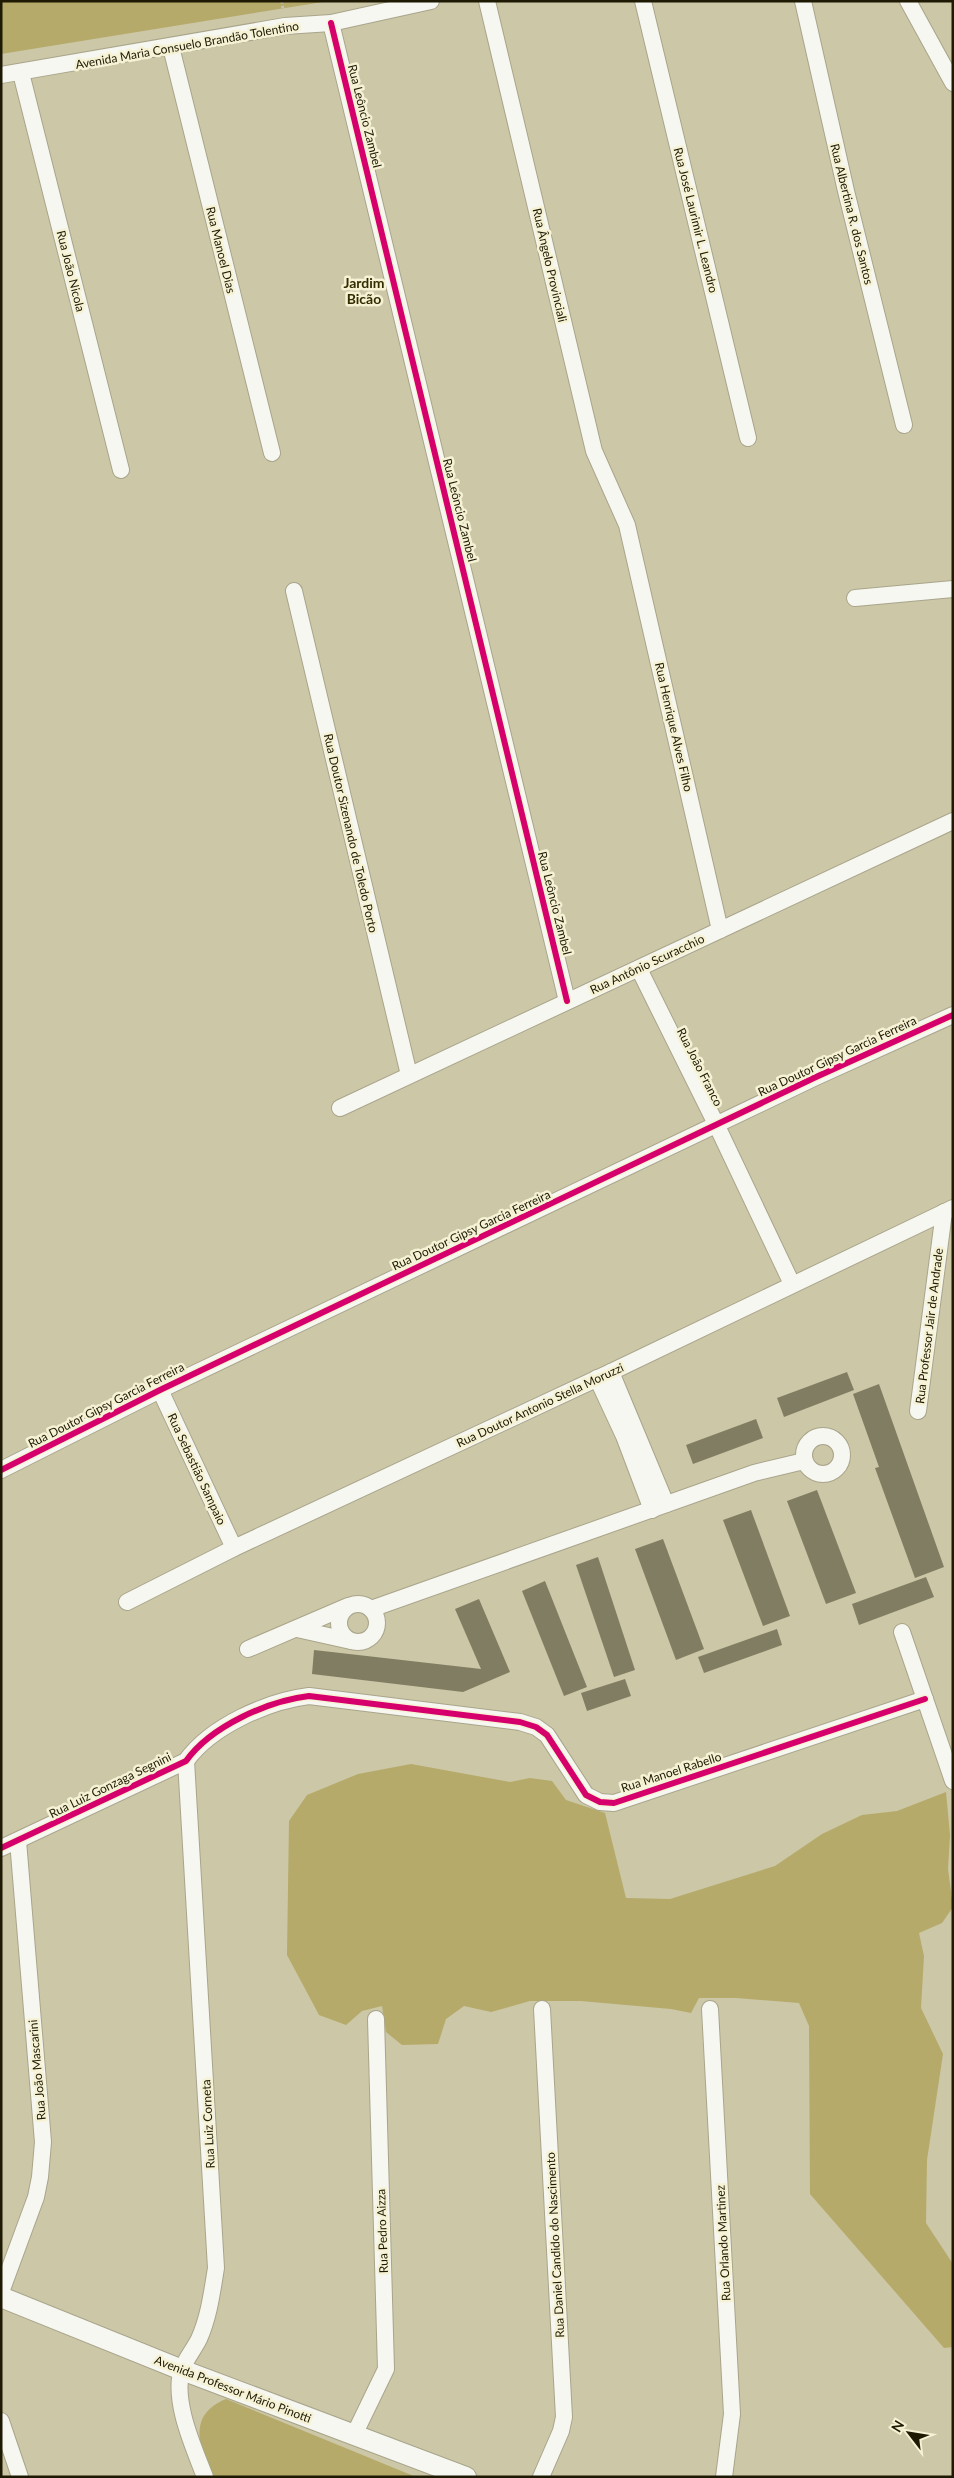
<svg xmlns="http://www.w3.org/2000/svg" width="954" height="2478" font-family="Lato,sans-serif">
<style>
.forest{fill:#b5aa6a}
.building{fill:#817d63}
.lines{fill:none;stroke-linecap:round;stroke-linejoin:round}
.minor-casing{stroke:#a9a58b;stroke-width:18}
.tertiary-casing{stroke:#a9a58b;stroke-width:22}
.path{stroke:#c3c1b8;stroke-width:3;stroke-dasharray:2.5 2.5;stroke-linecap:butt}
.minor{stroke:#f7f7f2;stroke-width:16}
.tertiary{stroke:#f7f7f2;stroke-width:20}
.cycleway-casing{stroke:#f6f2d5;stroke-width:9}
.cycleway{stroke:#d6006c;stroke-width:6}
.labels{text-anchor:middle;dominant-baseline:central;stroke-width:5;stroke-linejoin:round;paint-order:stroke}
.street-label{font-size:12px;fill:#1d1903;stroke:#f6f2d5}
.neighbourhood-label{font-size:14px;font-weight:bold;fill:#332c00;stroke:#f6f2d5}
</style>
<rect width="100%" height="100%" fill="#ccc7a6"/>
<g class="forest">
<path d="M 1,1 L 329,1 L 1,54 Z"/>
<path d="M 411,1764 L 510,1782 L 530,1778 L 552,1781 L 566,1800 L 605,1813 L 626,1898 L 670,1899 L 775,1866 L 822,1834 L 862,1815 L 897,1811 L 946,1792 L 950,1835 L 948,1869 L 953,1907 L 942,1923 L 919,1933 L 924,1956 L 921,2008 L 943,2054 L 927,2160 L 926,2223 L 953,2264 L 953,2347 L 944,2348 L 810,2194 L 809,2026 L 799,2003 L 736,1998 L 699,1998 L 691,2013 L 671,2009 L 581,2001 L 530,2001 L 491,2012 L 464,2006 L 446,2019 L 438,2044 L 402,2045 L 386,2032 L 382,2006 L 362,2011 L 346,2025 L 319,2015 L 287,1955 L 289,1821 L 307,1795 L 358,1774 Z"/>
<path d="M 226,2399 L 416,2477 L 212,2477 C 199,2446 187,2415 226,2399 Z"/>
</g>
<g class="building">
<path d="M 847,1372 L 854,1390 L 784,1417 L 777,1398 Z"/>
<path d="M 879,1384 L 944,1567 L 915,1578 L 875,1468 L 879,1467 L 853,1394 Z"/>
<path d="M 756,1419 L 763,1438 L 693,1464 L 686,1445 Z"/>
<path d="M 817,1490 L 856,1593 L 826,1604 L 787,1501 Z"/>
<path d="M 751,1510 L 790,1616 L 763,1626 L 723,1520 Z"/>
<path d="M 663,1539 L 704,1649 L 676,1660 L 635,1549 Z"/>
<path d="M 598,1557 L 635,1670 L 614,1677 L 576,1565 Z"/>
<path d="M 926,1577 L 934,1597 L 859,1625 L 852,1604 Z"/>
<path d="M 545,1581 L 587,1687 L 564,1696 L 522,1591 Z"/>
<path d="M 479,1599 L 510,1672 L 463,1692 L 312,1674 L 314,1650 L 481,1669 L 455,1609 Z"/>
<path d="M 777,1629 L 782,1645 L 704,1673 L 698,1657 Z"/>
<path d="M 625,1679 L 631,1696 L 587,1711 L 581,1693 Z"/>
</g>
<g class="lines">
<g class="minor-casing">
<g id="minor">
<path d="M 487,1 L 594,451 L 627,525 L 720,930"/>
<path d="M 643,1 L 748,438"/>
<path d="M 803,1 L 846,191 L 904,425"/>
<path d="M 908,1 L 953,83"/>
<path d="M 331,23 L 567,1001"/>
<path d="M 171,47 L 272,453"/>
<path d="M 21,73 L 121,470"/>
<path d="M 1,75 L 285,26 L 331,23 L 431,1"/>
<path d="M 294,591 L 409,1075"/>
<path d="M 855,598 L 953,589"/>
<path d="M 639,969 L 717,1126 L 792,1284"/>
<path d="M 340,1108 L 953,821"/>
<path d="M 611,1372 L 666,1504"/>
<path d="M 597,1378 L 624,1436 L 652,1510"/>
<path d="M 160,1390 L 234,1548"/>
<path d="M 918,1411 L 944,1212"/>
<circle cx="823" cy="1455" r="19"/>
<path d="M 1,1470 L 160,1390 L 816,1077 L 953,1015"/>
<path d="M 127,1602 L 234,1548 L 611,1372 L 953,1208"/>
<circle cx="358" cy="1623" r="19"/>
<path d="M 371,1609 L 754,1473 L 804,1461"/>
<path d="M 297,1629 L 351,1641"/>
<path d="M 902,1632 L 953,1781"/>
<path d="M 248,1649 L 348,1606"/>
<path d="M 186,1761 L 216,2268 C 212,2292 209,2317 199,2339 C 194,2349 186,2359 182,2369 C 172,2401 194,2448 205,2477"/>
<path d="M 1,1848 L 186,1761 C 211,1726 268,1701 309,1696 L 520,1722 L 536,1727 L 547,1735 L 586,1795 L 600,1802 L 614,1803 L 925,1699"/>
<path d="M 710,2009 L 732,2414 L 724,2477"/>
<path d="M 1,2292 L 36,2197 L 40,2177 L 43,2142 L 18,1841"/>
<path d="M 1,2421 L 20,2477"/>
<path d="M 354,2435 L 386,2369 L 376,2019"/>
<path d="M 541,2477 L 561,2431 L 564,2417 L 542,2009"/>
</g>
</g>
<g class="tertiary-casing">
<path id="tertiary" d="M 1,2297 L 182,2370 L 466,2477"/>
</g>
<path class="path" d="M 282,1 L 283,11"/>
<use href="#minor" class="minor"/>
<use href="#tertiary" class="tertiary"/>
<g class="cycleway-casing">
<g id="cycleway">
<path d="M 331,23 L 567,1001"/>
<path d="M 1,1470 L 160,1390 L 816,1077 L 953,1015"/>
<path d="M 1,1848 L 186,1761 C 211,1726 268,1701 309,1696 L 520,1722 L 536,1727 L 547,1735 L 586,1795 L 600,1802 L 614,1803 L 925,1699"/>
</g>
</g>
<use href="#cycleway" class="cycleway"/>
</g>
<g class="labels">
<g class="street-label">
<text transform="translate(187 45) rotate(-10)">Avenida Maria Consuelo Brandão Tolentino</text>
<text transform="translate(365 116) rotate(76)">Rua Leôncio Zambel</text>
<text transform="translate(852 214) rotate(76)">Rua Albertina R. dos Santos</text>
<text transform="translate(696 220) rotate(76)">Rua José Laurimir L. Leandro</text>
<text transform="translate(221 250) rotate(76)">Rua Manoel Dias</text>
<text transform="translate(550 265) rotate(77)">Rua Ângelo Provinciali</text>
<text transform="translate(71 271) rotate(76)">Rua João Nicola</text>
<text transform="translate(460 510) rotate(76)">Rua Leôncio Zambel</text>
<text transform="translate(674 727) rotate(77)">Rua Henrique Alves Filho</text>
<text transform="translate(351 833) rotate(77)">Rua Doutor Sizenando de Toledo Porto</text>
<text transform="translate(555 903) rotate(76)">Rua Leôncio Zambel</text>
<text transform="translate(647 964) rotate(-25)">Rua Antônio Scuracchio</text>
<text transform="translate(837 1056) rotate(-25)">Rua Doutor Gipsy Garcia Ferreira</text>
<text transform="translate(700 1067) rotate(63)">Rua João Franco</text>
<text transform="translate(471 1230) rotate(-25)">Rua Doutor Gipsy Garcia Ferreira</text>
<text transform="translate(929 1326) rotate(-83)">Rua Professor Jair de Andrade</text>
<text transform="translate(106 1405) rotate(-27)">Rua Doutor Gipsy Garcia Ferreira</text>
<text transform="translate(540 1405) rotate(-25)">Rua Doutor Antonio Stella Moruzzi</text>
<text transform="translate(197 1469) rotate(65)">Rua Sebastião Sampaio</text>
<text transform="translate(671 1772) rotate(-18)">Rua Manoel Rabello</text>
<text transform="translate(110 1785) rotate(-26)">Rua Luiz Gonzaga Segnini</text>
<text transform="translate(37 2070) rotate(-95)">Rua João Mascarini</text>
<text transform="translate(208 2124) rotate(-93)">Rua Luiz Corneta</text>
<text transform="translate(382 2231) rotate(-92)">Rua Pedro Aizza</text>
<text transform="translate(723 2243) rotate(-93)">Rua Orlando Martinez</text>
<text transform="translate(555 2245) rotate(-93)">Rua Daniel Candido do Nascimento</text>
<text transform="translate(233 2389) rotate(21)">Avenida Professor Mário Pinotti</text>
</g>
<g class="neighbourhood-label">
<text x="364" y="282">Jardim<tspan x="364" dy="16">Bicão</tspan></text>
</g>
</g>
<rect width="954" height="2478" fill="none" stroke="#1d1903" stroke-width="5"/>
<g transform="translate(909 2433) rotate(301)" stroke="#f6f2d5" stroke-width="4" paint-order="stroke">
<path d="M0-4L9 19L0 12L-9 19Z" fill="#1d1903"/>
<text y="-8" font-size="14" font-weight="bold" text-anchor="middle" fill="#1d1903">N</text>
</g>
</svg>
